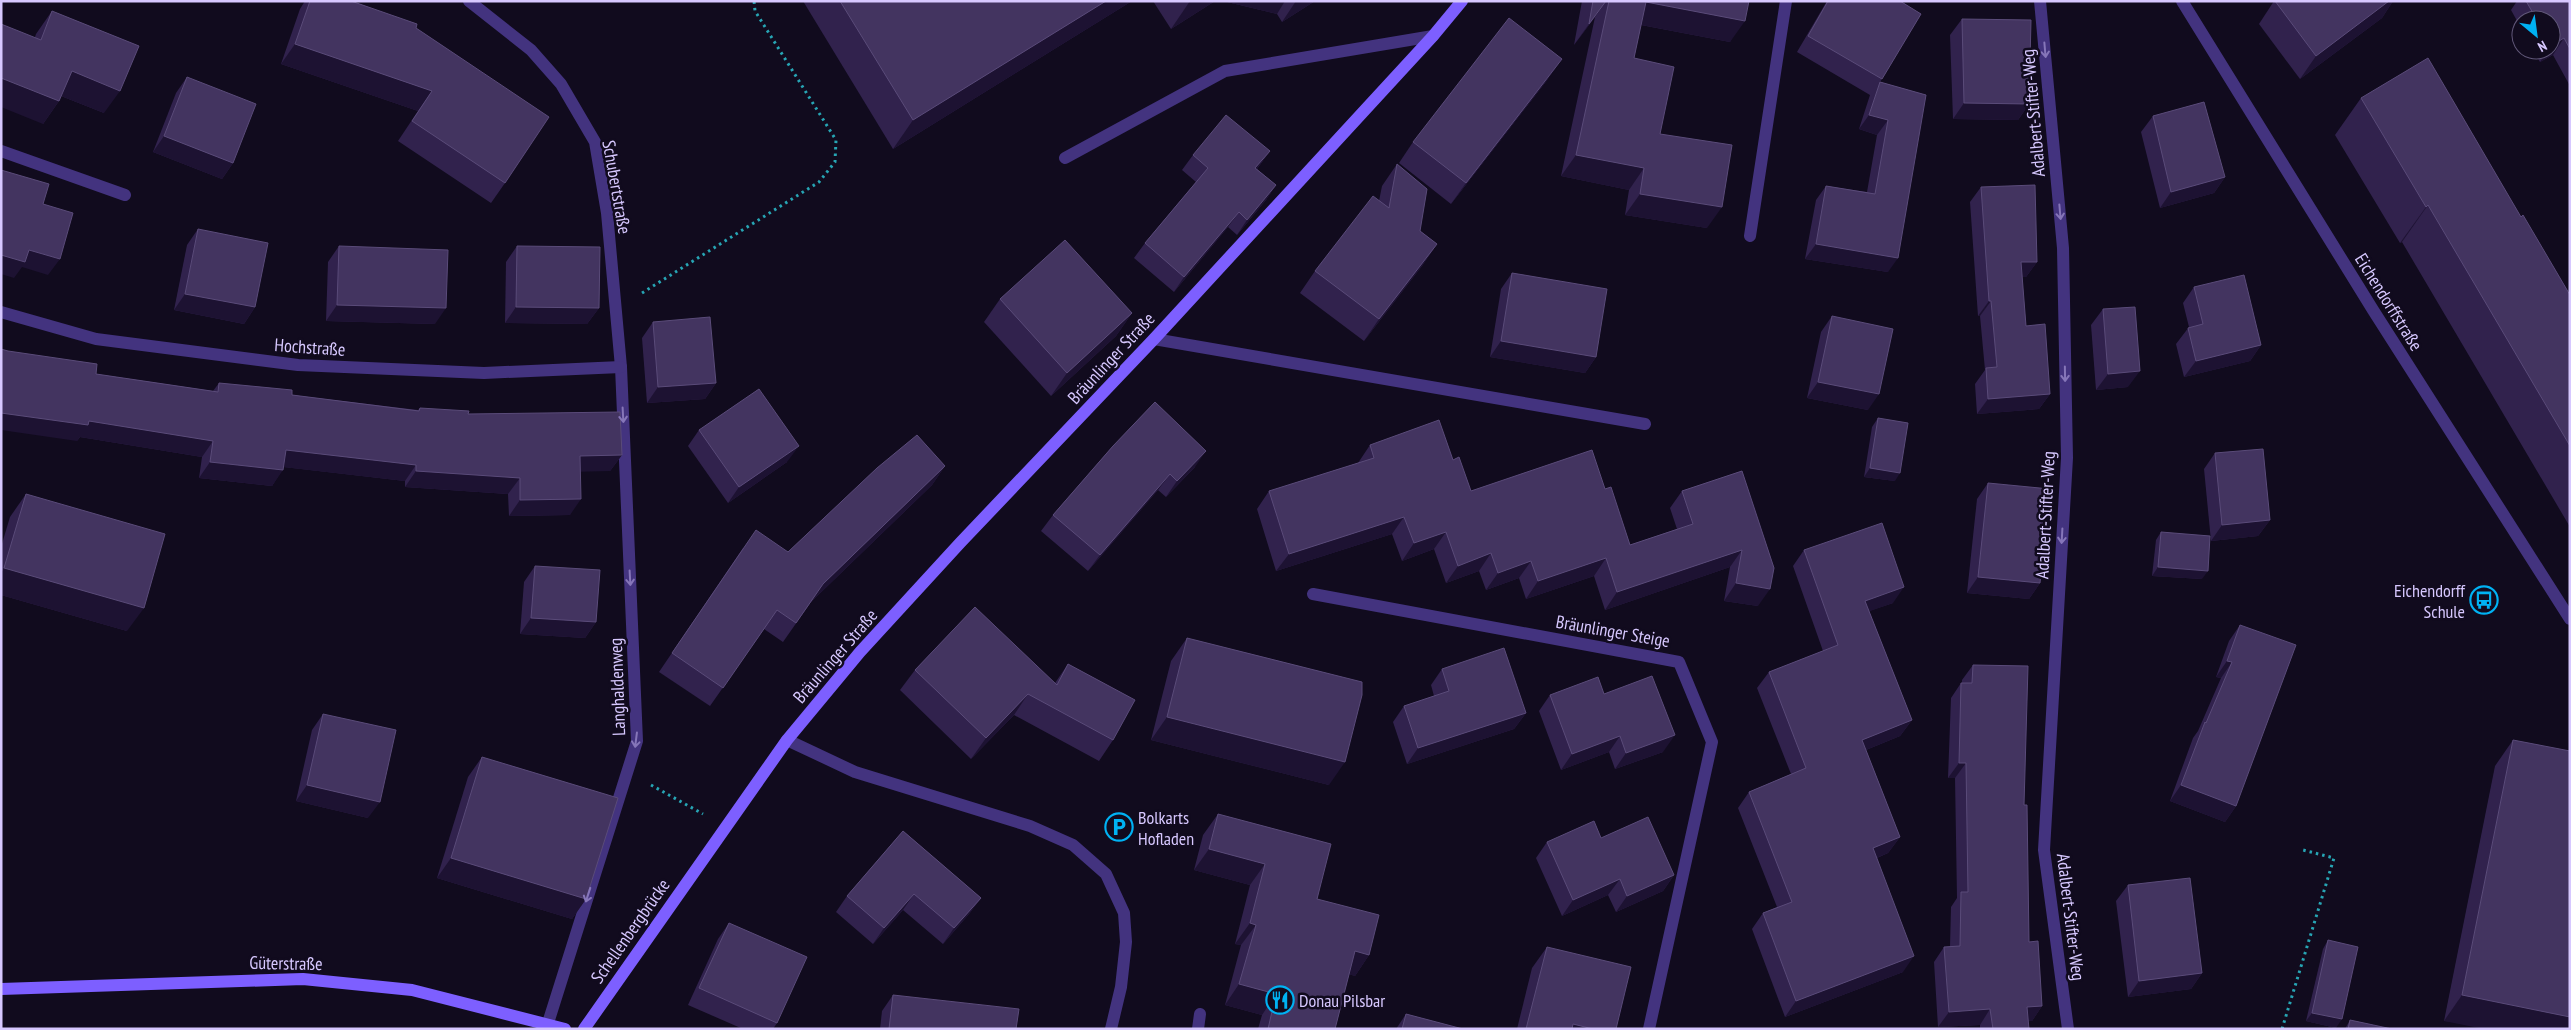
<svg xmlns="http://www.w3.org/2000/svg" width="2571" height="1030" font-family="'PT Sans Narrow',sans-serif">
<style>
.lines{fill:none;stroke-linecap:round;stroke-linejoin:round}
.path{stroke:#27a5b4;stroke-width:3;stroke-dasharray:2.5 4;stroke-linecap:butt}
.service{stroke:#43337f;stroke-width:12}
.minor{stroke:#43337f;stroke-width:12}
.tertiary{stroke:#43337f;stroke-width:12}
.secondary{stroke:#7d5fff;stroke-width:12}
.wall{fill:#31224d}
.shaded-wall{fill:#1d1232}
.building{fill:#433460;stroke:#5a4b79}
.oneway{stroke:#8676b9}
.labels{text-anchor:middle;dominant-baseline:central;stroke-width:5;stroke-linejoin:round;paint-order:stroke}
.street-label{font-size:18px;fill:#d7c8ff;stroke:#110b1e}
.poi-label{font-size:18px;fill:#d7c8ff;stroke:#110b1e;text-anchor:start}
</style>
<rect width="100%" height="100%" fill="#110b1e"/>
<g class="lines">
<g class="path">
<path d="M 642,293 L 819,182 L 835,162 L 836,140 L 755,11 L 754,1"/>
<path d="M 651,785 L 703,814"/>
<path d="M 2282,1029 L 2334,858 L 2303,850"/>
</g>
<g class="service">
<path d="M 1065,158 L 1225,71 L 1433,36"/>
<path d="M 1750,236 L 1786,1"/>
<path d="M 1154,339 L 1645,424"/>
<path d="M 1198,1029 L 1200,1014"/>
</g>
<g class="minor">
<path d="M 469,1 L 531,50 L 561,84 L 595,142 L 607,213 L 621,367 L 637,741 L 548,1023"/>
<path d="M 2040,1 L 2063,248 L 2067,458 L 2044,850 L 2068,1029"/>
<path d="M 2182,1 L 2373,310 L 2570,619"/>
<path d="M 1,151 L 125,195"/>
<path d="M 1,312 L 96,339 L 298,365 L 484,373 L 621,367"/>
<path d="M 1313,594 L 1679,662 L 1712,742 L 1649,1029"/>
</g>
<path class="tertiary" d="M 787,740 L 855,772 L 1030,826 L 1073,845 L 1106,874 L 1124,913 L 1126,942 L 1121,987 L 1111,1029"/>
<g class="secondary">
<path d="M 1,989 L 303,979 L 412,990 L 565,1029"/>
<path d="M 584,1029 L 787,740 L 860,652 L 960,543 L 1154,339 L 1433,36 L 1462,1"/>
</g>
</g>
<g class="wall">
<path d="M 305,1 L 351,1 L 416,28 L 505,183 L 491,203 L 398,141 L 418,111 L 281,64 L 300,9 Z"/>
<path d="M 803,1 L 1132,1 L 893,149 Z"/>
<path d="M 1153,1 L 1215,1 L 1171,29 Z"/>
<path d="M 1223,1 L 1315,1 L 1282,22 L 1277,14 Z"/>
<path d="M 1582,1 L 1749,1 L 1730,42 L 1641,25 L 1634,58 L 1660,134 L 1707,228 L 1625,215 L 1629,190 L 1561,176 L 1595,17 L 1574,45 Z"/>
<path d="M 1827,1 L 1900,1 L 1921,14 L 1880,82 L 1926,95 L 1888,272 L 1805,259 L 1816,200 L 1826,186 L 1867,192 L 1877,135 L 1859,129 L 1870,95 L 1797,52 Z"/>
<path d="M 2274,1 L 2393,1 L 2382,18 L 2300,79 L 2259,24 Z"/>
<path d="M 2517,1 L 2570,1 L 2570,86 L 2553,55 L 2540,62 L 2533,50 L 2551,50 L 2551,20 L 2521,20 L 2521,28 L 2511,10 Z"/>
<path d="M 52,11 L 104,113 L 61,96 L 59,101 L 43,124 L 35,37 L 36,34 Z"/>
<path d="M 1962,19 L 2029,104 L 2018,120 L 1953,119 L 1950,35 Z"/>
<path d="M 187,77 L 233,163 L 222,179 L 153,152 L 176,93 Z"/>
<path d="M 1548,79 L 1451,204 L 1399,163 L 1413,142 Z"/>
<path d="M 2361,98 L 2521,217 L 2570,295 L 2570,527 L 2402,242 L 2400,243 L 2335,135 Z"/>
<path d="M 2153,116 L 2225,177 L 2214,193 L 2160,208 L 2141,132 Z"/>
<path d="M 1270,151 L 1257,169 L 1276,185 L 1266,200 L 1237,235 L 1228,227 L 1174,292 L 1134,258 L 1145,243 L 1196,182 L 1182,170 L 1193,155 Z"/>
<path d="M 1397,164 L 1420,231 L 1437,244 L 1422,266 L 1364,341 L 1300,293 L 1315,271 L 1379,201 L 1382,186 Z"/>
<path d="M 1981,187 L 2037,262 L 2026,277 L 2022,277 L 2026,326 L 2050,394 L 2039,409 L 1977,414 L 1975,384 L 1985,370 L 1980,316 L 1978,316 L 1970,202 Z"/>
<path d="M 198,229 L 255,307 L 244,324 L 174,310 L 187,245 Z"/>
<path d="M 339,246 L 435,324 L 326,321 L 328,262 Z"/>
<path d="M 517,246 L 599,308 L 587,324 L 505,323 L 506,262 Z"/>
<path d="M 1512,273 L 1596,357 L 1585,373 L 1490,357 L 1501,289 Z"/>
<path d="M 2194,287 L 2261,345 L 2250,361 L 2184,377 L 2176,344 L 2189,327 L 2183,303 Z"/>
<path d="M 1000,299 L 1132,313 L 1116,336 L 1051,396 L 984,322 Z"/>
<path d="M 2103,309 L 2128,387 L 2096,390 L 2091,325 Z"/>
<path d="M 1832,316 L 1868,410 L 1807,398 L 1821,332 Z"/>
<path d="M 653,322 L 716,383 L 705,399 L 647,403 L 642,338 Z"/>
<path d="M 96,374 L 213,391 L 219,383 L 292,395 L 418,410 L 420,408 L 468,414 L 622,455 L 610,471 L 580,471 L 570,515 L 509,516 L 508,494 L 405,487 L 405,481 L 284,467 L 272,486 L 199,478 L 202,457 L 80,437 L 77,441 Z"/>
<path d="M 1878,418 L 1895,481 L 1864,477 L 1872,427 Z"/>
<path d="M 699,430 L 787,462 L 728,503 L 688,446 Z"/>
<path d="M 1370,445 L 1453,460 L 1471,491 L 1605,489 L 1630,545 L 1677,529 L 1670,508 L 1682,491 L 1742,471 L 1758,606 L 1724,601 L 1730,567 L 1605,610 L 1594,576 L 1526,599 L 1519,578 L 1486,590 L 1479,571 L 1446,583 L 1434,549 L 1402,561 L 1392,534 L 1276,571 L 1257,509 L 1269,491 L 1358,463 Z"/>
<path d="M 1113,446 L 1195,467 L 1166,497 L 1158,490 L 1088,571 L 1041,531 L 1053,515 Z"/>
<path d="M 2215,453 L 2270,520 L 2258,536 L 2211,541 L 2204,469 Z"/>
<path d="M 945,466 L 932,485 L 811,602 L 783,642 L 764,629 L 710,706 L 659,672 L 743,548 L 788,552 Z"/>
<path d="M 1988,483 L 2040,583 L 2029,599 L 1967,593 L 1977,499 Z"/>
<path d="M 26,494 L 127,631 L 1,595 L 1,547 L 10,517 Z"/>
<path d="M 2161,532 L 2202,579 L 2152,576 L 2156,540 Z"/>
<path d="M 1804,550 L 1893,603 L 1869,611 L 1912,720 L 1900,736 L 1866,750 L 1900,837 L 1888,853 L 1877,858 L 1903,972 L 1785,1017 L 1752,929 L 1763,913 L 1777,907 L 1738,808 L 1749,792 L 1791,774 L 1757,688 L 1769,672 L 1823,651 L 1793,566 Z"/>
<path d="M 535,566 L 596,622 L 585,638 L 520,634 L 524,582 Z"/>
<path d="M 2240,625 L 2236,806 L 2225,822 L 2170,801 L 2193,738 L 2198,731 L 2221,678 L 2216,677 L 2229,641 Z"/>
<path d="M 1187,638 L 1329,785 L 1151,740 L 1171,661 Z"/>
<path d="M 1068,664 L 1113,740 L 1099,761 L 1014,715 L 971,759 L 900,690 L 915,670 L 1055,683 Z"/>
<path d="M 1973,665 L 2024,805 L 2029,942 L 2042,1006 L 2032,1021 L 2028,1021 L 2029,1029 L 1980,1029 L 1980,1025 L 1938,1027 L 1934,962 L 1944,947 L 1950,947 L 1951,907 L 1957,898 L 1955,778 L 1948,778 L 1951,698 L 1961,683 L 1962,683 L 1962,680 Z"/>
<path d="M 1442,669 L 1526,713 L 1514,729 L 1407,764 L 1393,722 L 1404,706 L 1434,696 L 1431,685 Z"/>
<path d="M 1604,694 L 1663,752 L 1615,769 L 1609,752 L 1561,770 L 1539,711 L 1550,695 Z"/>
<path d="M 323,714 L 368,818 L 296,801 L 312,730 Z"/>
<path d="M 2513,740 L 2570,1029 L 2444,1021 L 2495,766 Z"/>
<path d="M 482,757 L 586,899 L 572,919 L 437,878 L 468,777 Z"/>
<path d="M 1218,814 L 1317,899 L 1369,955 L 1355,976 L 1349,974 L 1335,1029 L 1258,1029 L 1262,1015 L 1225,1005 L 1241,945 L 1235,944 L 1250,885 L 1194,870 L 1203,835 Z"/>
<path d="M 903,831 L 981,898 L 969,914 L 943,944 L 903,910 L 873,944 L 836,912 L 847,896 Z"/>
<path d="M 1601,838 L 1674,875 L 1663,891 L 1616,912 L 1608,895 L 1562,916 L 1536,858 L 1547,842 Z"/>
<path d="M 2128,885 L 2202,973 L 2191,989 L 2128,997 L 2116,901 Z"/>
<path d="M 729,923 L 777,1023 L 773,1029 L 743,1029 L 688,1005 L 718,939 Z"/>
<path d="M 2328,940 L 2336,1028 L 2306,1021 L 2323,949 Z"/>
<path d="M 1547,947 L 1616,1029 L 1517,1029 L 1532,968 Z"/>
<path d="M 893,995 L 1016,1029 L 880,1029 L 882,1011 Z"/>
<path d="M 1406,1014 L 1463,1029 L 1396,1029 Z"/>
<path d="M 2350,1020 L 2392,1029 L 2345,1029 Z"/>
</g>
<g class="shaded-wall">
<path d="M 1106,1 L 1132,1 L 893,149 L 913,120 Z"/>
<path d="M 1190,1 L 1215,1 L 1171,29 Z"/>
<path d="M 1223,1 L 1285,1 L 1277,14 Z"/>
<path d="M 1296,1 L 1315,1 L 1282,22 Z"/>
<path d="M 1606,1 L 1595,17 L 1574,45 L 1589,24 Z"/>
<path d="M 2389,1 L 2393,1 L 2382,18 L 2300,79 L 2316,56 Z"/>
<path d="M 1646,2 L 1745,21 L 1730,42 L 1631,23 Z"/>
<path d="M 2564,38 L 2553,55 L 2540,62 L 2548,50 L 2551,50 L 2551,46 Z"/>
<path d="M 295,44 L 432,91 L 418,111 L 281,64 Z"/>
<path d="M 1562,59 L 1548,79 L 1451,204 L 1466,183 Z"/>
<path d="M 72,71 L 120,91 L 104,113 L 56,94 Z"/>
<path d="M 1,78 L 59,101 L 43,124 L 1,107 Z"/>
<path d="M 1964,103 L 2029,104 L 2018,120 L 1953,119 Z"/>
<path d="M 1869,115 L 1888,120 L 1877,135 L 1859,129 Z"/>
<path d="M 164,136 L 233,163 L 222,179 L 153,152 Z"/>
<path d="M 1270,151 L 1259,166 L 1245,183 L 1255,168 Z"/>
<path d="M 1576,155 L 1644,168 L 1629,190 L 1561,176 Z"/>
<path d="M 2225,177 L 2214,193 L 2160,208 L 2171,192 Z"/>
<path d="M 1276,185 L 1266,200 L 1237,235 L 1247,220 Z"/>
<path d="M 1640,194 L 1722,207 L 1707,228 L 1625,215 Z"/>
<path d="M 2428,205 L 2402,242 L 2400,243 L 2426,207 Z"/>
<path d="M 1239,212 L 1228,227 L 1174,292 L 1184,277 Z"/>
<path d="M 1437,244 L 1422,266 L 1364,341 L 1379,319 Z"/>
<path d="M 1816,244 L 1898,258 L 1888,272 L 1805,259 Z"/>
<path d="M 29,250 L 60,259 L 48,275 L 22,267 L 14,278 L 1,274 L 1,255 Z"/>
<path d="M 2021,262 L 2037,262 L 2026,277 L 2010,277 Z"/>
<path d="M 185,294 L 255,307 L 244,324 L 174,310 Z"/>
<path d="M 1989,301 L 1991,301 L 1980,316 L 1978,316 Z"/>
<path d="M 337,305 L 446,308 L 435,324 L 326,321 Z"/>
<path d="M 516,307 L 599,308 L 587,324 L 505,323 Z"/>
<path d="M 1132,313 L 1116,336 L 1051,396 L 1067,373 Z"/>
<path d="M 1501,341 L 1596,357 L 1585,373 L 1490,357 Z"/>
<path d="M 2261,345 L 2250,361 L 2184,377 L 2196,361 Z"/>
<path d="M 2140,371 L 2128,387 L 2096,390 L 2108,374 Z"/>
<path d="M 1818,382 L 1879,394 L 1868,410 L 1807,398 Z"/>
<path d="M 716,383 L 705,399 L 647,403 L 658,387 Z"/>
<path d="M 2050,394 L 2039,409 L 1977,414 L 1988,399 Z"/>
<path d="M 1,413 L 89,421 L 213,441 L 202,457 L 80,437 L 77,441 L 1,430 Z"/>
<path d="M 799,446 L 787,462 L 728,503 L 739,487 Z"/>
<path d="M 286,450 L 416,465 L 405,481 L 274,466 Z"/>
<path d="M 1206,451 L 1195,467 L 1166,497 L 1177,481 Z"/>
<path d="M 622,455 L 610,471 L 569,472 L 580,456 Z"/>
<path d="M 210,462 L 283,470 L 272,486 L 199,478 Z"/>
<path d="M 945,466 L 932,485 L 810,603 L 823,584 Z"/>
<path d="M 1870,468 L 1900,473 L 1895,481 L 1864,477 Z"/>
<path d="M 416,471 L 520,478 L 508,494 L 405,487 Z"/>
<path d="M 1170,474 L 1158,490 L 1088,571 L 1100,555 Z"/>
<path d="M 581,499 L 570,515 L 509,516 L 520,500 Z"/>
<path d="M 1404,517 L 1392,534 L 1276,571 L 1289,554 Z"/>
<path d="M 2270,520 L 2258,536 L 2211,541 L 2222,525 Z"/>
<path d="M 1446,532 L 1434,549 L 1402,561 L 1414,543 Z"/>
<path d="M 1742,550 L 1730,567 L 1605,610 L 1617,592 Z"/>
<path d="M 1491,553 L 1479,571 L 1446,583 L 1458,566 Z"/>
<path d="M 1606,558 L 1594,576 L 1526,599 L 1538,581 Z"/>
<path d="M 1531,561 L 1519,578 L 1486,590 L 1498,573 Z"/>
<path d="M 2158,567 L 2208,571 L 2202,579 L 2152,576 Z"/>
<path d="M 4,568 L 144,608 L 127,631 L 1,595 L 1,573 Z"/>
<path d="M 1978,577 L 2040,583 L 2029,599 L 1967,593 Z"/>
<path d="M 1736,583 L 1770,589 L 1758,606 L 1724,601 Z"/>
<path d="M 1904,587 L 1893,603 L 1853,617 L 1865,601 Z"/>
<path d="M 531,618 L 596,622 L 585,638 L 520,634 Z"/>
<path d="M 2227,661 L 2232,662 L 2221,678 L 2216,677 Z"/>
<path d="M 1028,694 L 1014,715 L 971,759 L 986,738 Z"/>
<path d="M 1526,713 L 1514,729 L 1407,764 L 1418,748 Z"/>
<path d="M 1167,717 L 1345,762 L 1329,785 L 1151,740 Z"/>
<path d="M 1912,720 L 1900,736 L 1851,756 L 1862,740 Z"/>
<path d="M 1675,735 L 1663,752 L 1615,769 L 1626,753 Z"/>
<path d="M 1620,736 L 1609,752 L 1561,770 L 1572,754 Z"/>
<path d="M 1959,763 L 1966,763 L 1955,778 L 1948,778 Z"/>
<path d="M 307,785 L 380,802 L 368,818 L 296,801 Z"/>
<path d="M 2181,785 L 2236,806 L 2225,822 L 2170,801 Z"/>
<path d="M 1900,837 L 1888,853 L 1862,864 L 1873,848 Z"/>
<path d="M 1209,849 L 1265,864 L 1250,885 L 1194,870 Z"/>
<path d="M 451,858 L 586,899 L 572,919 L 437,878 Z"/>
<path d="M 1674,875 L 1663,891 L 1616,912 L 1627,896 Z"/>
<path d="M 1620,879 L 1608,895 L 1562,916 L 1573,900 Z"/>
<path d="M 914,894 L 903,910 L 873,944 L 884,928 Z"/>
<path d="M 981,898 L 969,914 L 943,944 L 954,928 Z"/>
<path d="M 1250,923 L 1256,925 L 1241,945 L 1235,944 Z"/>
<path d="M 1355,951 L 1369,955 L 1355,976 L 1341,972 Z"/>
<path d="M 1914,956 L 1903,972 L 1785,1017 L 1796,1001 Z"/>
<path d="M 2202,973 L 2191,989 L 2128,997 L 2139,981 Z"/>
<path d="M 1239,984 L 1276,994 L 1262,1015 L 1225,1005 Z"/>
<path d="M 2462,995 L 2570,1017 L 2570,1029 L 2484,1029 L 2444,1021 Z"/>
<path d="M 2042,1006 L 2032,1021 L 2016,1022 L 2027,1007 Z"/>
<path d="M 1990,1009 L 1980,1025 L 1938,1027 L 1949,1012 Z"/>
<path d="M 2312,1013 L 2342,1019 L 2336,1028 L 2306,1021 Z"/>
<path d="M 1573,1024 L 1593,1029 L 1570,1029 Z"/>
</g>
<g class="building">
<path d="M 310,1 L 351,1 L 417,24 L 416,28 L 549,117 L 505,183 L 412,121 L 432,91 L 295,44 Z"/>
<path d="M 840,1 L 1106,1 L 913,120 Z"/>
<path d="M 1593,1 L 1606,1 L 1589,24 Z"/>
<path d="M 1609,1 L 1749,1 L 1745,21 L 1646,2 L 1634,58 L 1674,67 L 1660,134 L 1732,145 L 1722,207 L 1640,194 L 1644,168 L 1576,155 Z"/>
<path d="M 1828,1 L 1900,1 L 1921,14 L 1882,79 L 1808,36 Z"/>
<path d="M 2275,1 L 2389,1 L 2316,56 Z"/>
<path d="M 2526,1 L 2570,1 L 2570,49 L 2564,38 L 2551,46 L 2551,20 L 2537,20 Z"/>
<path d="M 52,11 L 139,46 L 120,91 L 72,71 L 59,101 L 1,78 L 1,24 L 41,40 Z"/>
<path d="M 1509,18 L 1562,59 L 1466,183 L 1413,142 Z"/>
<path d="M 1962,19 L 2031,20 L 2029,104 L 1964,103 Z"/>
<path d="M 2428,58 L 2521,217 L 2523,215 L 2570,295 L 2570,446 L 2428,205 L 2426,207 L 2361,98 Z"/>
<path d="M 187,77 L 256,104 L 233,163 L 164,136 Z"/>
<path d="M 1880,82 L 1926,95 L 1898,258 L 1816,244 L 1826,186 L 1875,194 L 1888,120 L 1869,115 Z"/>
<path d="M 2204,102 L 2225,177 L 2171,192 L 2153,116 Z"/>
<path d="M 1226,115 L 1270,151 L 1255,168 L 1276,185 L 1247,220 L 1239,212 L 1184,277 L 1145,243 L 1208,168 L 1193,155 Z"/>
<path d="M 1397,164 L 1427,189 L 1420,231 L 1437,244 L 1379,319 L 1315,271 L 1373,196 L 1389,208 Z"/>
<path d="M 1,170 L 49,184 L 43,204 L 73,213 L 60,259 L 29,250 L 25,262 L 1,255 Z"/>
<path d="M 2035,185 L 2037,262 L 2021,262 L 2026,326 L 2045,324 L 2050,394 L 1988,399 L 1986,368 L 1997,367 L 1991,301 L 1989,301 L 1981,187 Z"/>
<path d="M 198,229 L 268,243 L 255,307 L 185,294 Z"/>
<path d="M 1065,240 L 1132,313 L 1067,373 L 1000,299 Z"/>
<path d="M 339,246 L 448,250 L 446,308 L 337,305 Z"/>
<path d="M 517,246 L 600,247 L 599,308 L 516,307 Z"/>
<path d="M 1512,273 L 1607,289 L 1596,357 L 1501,341 Z"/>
<path d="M 2244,275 L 2261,345 L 2196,361 L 2188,328 L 2203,324 L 2194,287 Z"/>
<path d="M 2135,307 L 2140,371 L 2108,374 L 2103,309 Z"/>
<path d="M 1832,316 L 1893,329 L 1879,394 L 1818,382 Z"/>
<path d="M 710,317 L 716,383 L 658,387 L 653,322 Z"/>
<path d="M 1,349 L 8,351 L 97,364 L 96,374 L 218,392 L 219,383 L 292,390 L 292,395 L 419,411 L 420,408 L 469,411 L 468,414 L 620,412 L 622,455 L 580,456 L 581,499 L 520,500 L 520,478 L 416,471 L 416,465 L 286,450 L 283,470 L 210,462 L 213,441 L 89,421 L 88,425 L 1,413 Z"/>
<path d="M 759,389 L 799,446 L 739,487 L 699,430 Z"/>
<path d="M 1155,402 L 1206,451 L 1177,481 L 1170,474 L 1100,555 L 1053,515 L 1113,446 Z"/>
<path d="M 1878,418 L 1908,423 L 1900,473 L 1870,468 Z"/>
<path d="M 1439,420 L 1453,460 L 1459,457 L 1471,491 L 1592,450 L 1605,489 L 1611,487 L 1630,545 L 1693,524 L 1682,491 L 1742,471 L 1774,568 L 1770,589 L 1736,583 L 1742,550 L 1617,592 L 1606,558 L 1538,581 L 1531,561 L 1498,573 L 1491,553 L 1458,566 L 1446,532 L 1414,543 L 1404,517 L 1289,554 L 1269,491 L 1374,458 L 1370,445 Z"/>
<path d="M 917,435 L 945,466 L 823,584 L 796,623 L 777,610 L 723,688 L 672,653 L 756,530 L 788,552 L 877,468 Z"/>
<path d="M 2263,449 L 2270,520 L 2222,525 L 2215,453 Z"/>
<path d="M 1988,483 L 2050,489 L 2040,583 L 1978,577 Z"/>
<path d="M 26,494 L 165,534 L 144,608 L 4,568 Z"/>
<path d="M 1882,523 L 1904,587 L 1865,601 L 1912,720 L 1862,740 L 1900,837 L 1873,848 L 1914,956 L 1796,1001 L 1763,913 L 1792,902 L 1749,792 L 1806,768 L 1769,672 L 1838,645 L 1804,550 Z"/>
<path d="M 2161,532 L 2210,536 L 2208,571 L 2158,567 Z"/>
<path d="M 535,566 L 600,570 L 596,622 L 531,618 Z"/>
<path d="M 975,607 L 1057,685 L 1068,664 L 1135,700 L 1113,740 L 1028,694 L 986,738 L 915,670 Z"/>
<path d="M 2240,625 L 2296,645 L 2236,806 L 2181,785 L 2205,722 L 2206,723 L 2232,662 L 2227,661 Z"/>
<path d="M 1187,638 L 1362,682 L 1362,695 L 1345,762 L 1167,717 Z"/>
<path d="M 1504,648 L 1526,713 L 1418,748 L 1404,706 L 1449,691 L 1442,669 Z"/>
<path d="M 1973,665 L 2028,666 L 2024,805 L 2027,805 L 2029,942 L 2038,941 L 2042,1006 L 2027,1007 L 2029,1029 L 1993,1029 L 1990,1009 L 1949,1012 L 1944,947 L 1960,946 L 1961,892 L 1968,892 L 1966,763 L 1959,763 L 1961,683 L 1972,683 Z"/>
<path d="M 1652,676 L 1675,735 L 1626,753 L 1620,736 L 1572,754 L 1550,695 L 1598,677 L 1604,694 Z"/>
<path d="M 323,714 L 396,730 L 380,802 L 307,785 Z"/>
<path d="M 2513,740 L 2570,751 L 2570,1017 L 2462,995 Z"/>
<path d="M 482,757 L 618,798 L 586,899 L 451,858 Z"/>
<path d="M 1218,814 L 1331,844 L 1317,899 L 1379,915 L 1369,955 L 1355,951 L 1335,1029 L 1268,1029 L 1276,994 L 1239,984 L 1256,925 L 1250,923 L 1265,864 L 1209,849 Z"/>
<path d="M 1648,817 L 1674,875 L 1627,896 L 1620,879 L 1573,900 L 1547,842 L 1594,821 L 1601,838 Z"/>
<path d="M 903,831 L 981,898 L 954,928 L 914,894 L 884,928 L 847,896 Z"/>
<path d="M 2190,878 L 2202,973 L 2139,981 L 2128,885 Z"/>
<path d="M 729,923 L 807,957 L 777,1023 L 699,988 Z"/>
<path d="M 2328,940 L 2358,947 L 2342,1019 L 2312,1013 Z"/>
<path d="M 1547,947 L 1631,967 L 1616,1029 L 1593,1029 L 1573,1024 L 1572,1029 L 1526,1029 Z"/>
<path d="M 893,995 L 1019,1009 L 1016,1029 L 889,1029 Z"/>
<path d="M 1406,1014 L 1463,1029 L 1402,1029 Z"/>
<path d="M 2350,1020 L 2392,1029 L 2348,1029 Z"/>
</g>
<defs><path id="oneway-shaft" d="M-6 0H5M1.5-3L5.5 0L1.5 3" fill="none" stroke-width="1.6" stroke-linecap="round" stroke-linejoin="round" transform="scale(1.25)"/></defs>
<g class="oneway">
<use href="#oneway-shaft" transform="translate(2045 50) rotate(85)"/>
<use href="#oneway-shaft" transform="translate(2060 212) rotate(85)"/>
<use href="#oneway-shaft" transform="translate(2065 374) rotate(89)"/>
<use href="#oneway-shaft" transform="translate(623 415) rotate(87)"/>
<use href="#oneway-shaft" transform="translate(2062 536) rotate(93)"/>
<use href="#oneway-shaft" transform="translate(630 578) rotate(87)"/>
<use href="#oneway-shaft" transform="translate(636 740) rotate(97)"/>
<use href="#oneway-shaft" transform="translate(588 895) rotate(108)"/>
</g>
<defs>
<g id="bus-ring" transform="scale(1.4375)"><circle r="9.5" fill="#110b1e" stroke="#00b2f3" stroke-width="1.5"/><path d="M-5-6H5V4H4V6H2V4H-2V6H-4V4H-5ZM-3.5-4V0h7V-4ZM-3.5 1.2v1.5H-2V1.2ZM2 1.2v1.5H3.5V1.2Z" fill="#00b2f3"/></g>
<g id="parking-ring" transform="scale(1.4375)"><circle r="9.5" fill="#110b1e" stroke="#00b2f3" stroke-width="1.5"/><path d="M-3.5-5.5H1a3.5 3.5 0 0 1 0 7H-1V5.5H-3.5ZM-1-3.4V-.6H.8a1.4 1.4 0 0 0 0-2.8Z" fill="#00b2f3"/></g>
<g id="restaurant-ring" transform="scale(1.4375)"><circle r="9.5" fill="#110b1e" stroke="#00b2f3" stroke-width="1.5"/><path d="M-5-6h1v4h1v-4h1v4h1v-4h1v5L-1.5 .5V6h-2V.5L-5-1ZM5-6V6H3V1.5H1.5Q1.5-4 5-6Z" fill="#00b2f3"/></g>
</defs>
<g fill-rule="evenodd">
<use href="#bus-ring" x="2484" y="600"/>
<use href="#parking-ring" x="1119" y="827"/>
<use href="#restaurant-ring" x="1280" y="1000"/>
</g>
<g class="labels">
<g class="street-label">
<text transform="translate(2033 113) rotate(-95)">Adalbert-Stifter-Weg</text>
<text transform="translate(617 187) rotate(80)">Schubertstraße</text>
<text transform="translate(2389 302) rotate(58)">Eichendorffstraße</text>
<text transform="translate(310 347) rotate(4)">Hochstraße</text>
<text transform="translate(1111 358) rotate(-47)">Bräunlinger Straße</text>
<text transform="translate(2045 515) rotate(-87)">Adalbert-Stifter-Weg</text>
<text transform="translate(1613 631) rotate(10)">Bräunlinger Steige</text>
<text transform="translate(835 656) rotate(-49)">Bräunlinger Straße</text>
<text transform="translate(617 687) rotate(-92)">Langhaldenweg</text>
<text transform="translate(2071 917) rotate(83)">Adalbert-Stifter-Weg</text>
<text transform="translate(630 931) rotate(-55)">Schellenbergbrücke</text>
<text transform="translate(286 963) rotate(1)">Güterstraße</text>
</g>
<g class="poi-label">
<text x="2465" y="590" text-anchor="end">Eichendorff<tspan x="2465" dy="21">Schule</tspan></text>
<text x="1138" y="817">Bolkarts<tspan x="1138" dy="21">Hofladen</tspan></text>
<text x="1299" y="1000">Donau Pilsbar</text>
</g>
</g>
<rect width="2571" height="1030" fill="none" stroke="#d7c8ff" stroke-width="5"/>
<g transform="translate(2536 35) rotate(151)"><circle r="24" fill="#110b1e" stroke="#605778"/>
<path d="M0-4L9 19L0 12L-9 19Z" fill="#00b2f3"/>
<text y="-8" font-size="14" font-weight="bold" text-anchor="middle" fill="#d7c8ff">N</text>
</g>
</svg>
